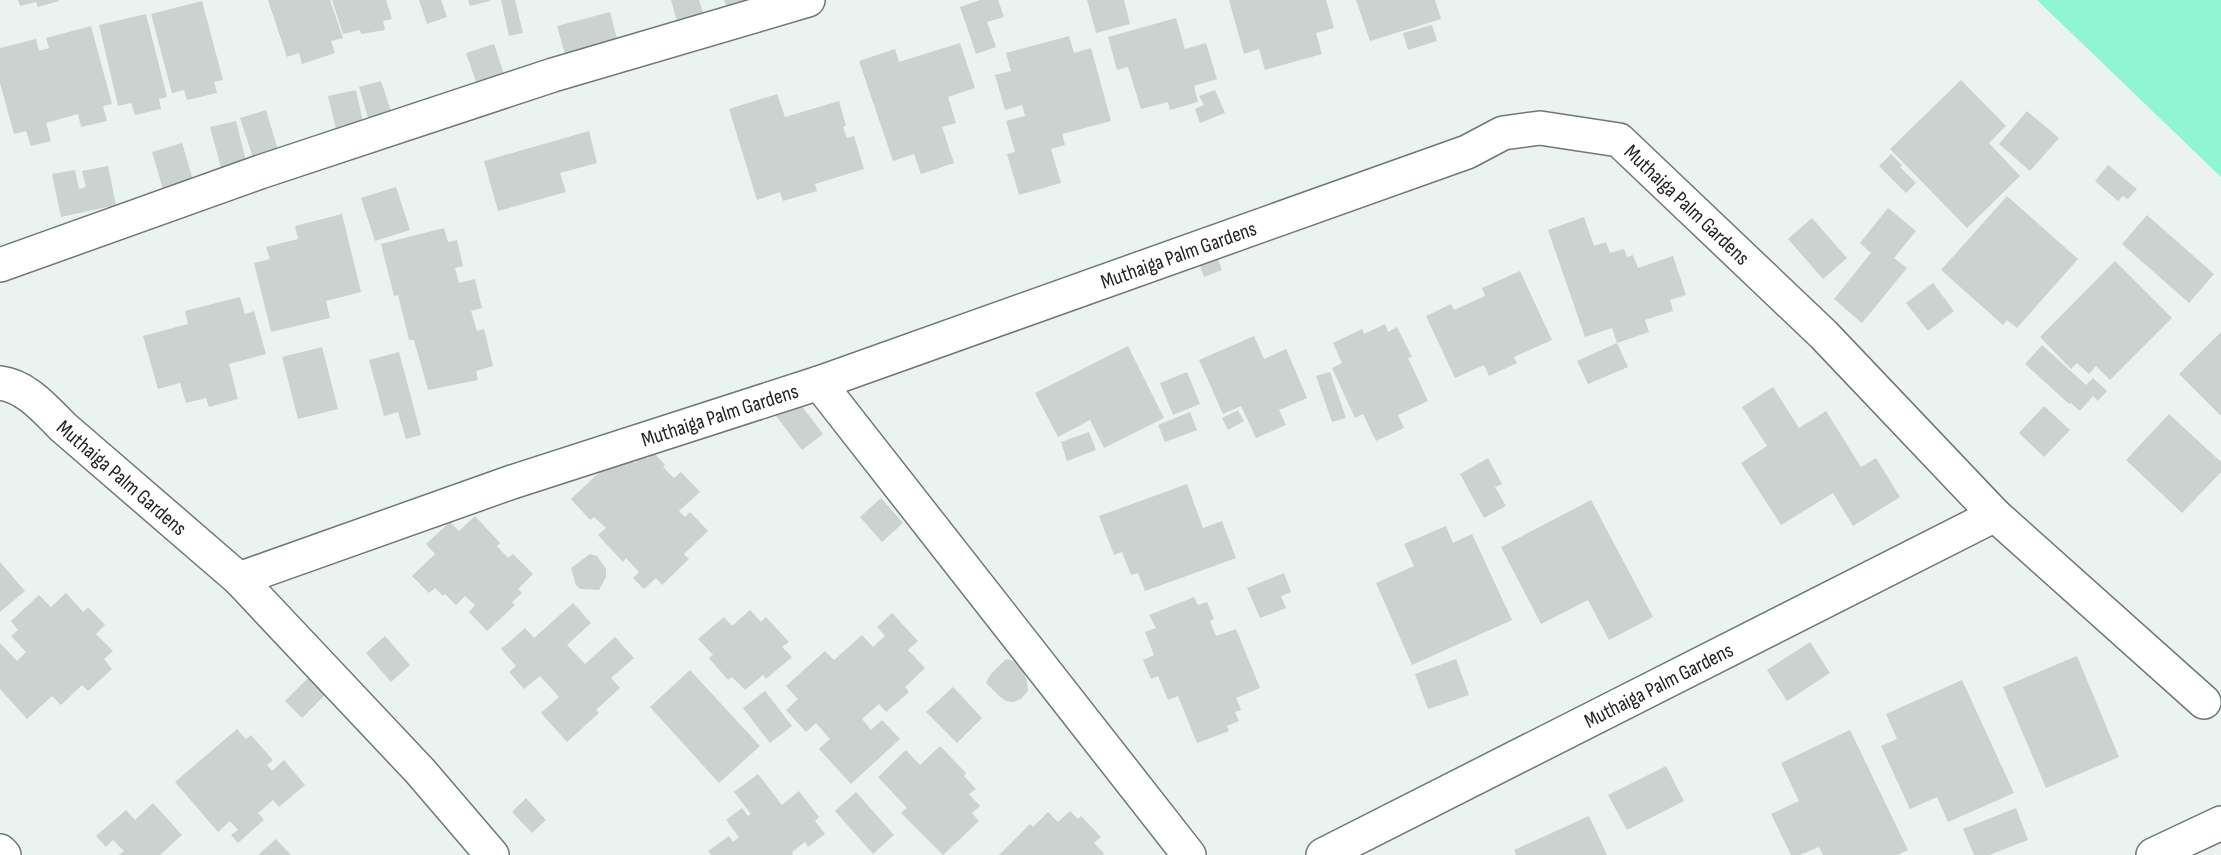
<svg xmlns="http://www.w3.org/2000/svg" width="2221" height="855" font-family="'Sofia Sans Condensed',sans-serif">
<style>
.green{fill:#8ff5d3}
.building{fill:#cbd2cf}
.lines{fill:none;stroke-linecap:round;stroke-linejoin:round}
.street-casing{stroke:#707774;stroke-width:36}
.street{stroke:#fff;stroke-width:33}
.labels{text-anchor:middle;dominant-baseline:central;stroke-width:4.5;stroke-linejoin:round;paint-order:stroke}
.street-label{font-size:21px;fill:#222524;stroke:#ebf3f0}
</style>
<rect width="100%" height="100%" fill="#ebf3f0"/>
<path class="green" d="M 2037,0 L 2221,0 L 2221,177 Z"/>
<g class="building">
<path d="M 18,0 L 59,0 L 59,1 L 38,7 L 36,2 L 20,6 Z"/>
<path d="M 268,0 L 330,0 L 343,38 L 331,41 L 335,53 L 302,64 L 299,53 L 287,57 Z"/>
<path d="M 332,0 L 386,0 L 392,19 L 383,21 L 385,30 L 361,34 L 360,30 L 343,34 Z"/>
<path d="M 419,0 L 441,0 L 447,17 L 427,24 Z"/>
<path d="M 468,0 L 490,0 L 490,1 L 470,6 Z"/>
<path d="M 501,0 L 515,0 L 523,33 L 509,36 Z"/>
<path d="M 671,0 L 699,0 L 705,18 L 678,25 Z"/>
<path d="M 724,0 L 759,0 L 728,10 Z"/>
<path d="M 980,0 L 998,0 L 1004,17 L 987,22 L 996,47 L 976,54 L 960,7 Z"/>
<path d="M 1087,0 L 1124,0 L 1130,24 L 1096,33 Z"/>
<path d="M 1229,0 L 1326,0 L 1334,28 L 1316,33 L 1322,54 L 1265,70 L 1259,49 L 1244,54 Z"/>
<path d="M 1356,0 L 1435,0 L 1441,19 L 1370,41 Z"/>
<path d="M 202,1 L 223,80 L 214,82 L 217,93 L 187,100 L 184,90 L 172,93 L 151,14 Z"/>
<path d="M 610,12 L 619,46 L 567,61 L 557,26 Z"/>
<path d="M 146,14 L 167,97 L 159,99 L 161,109 L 135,115 L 131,103 L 118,106 L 99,25 Z"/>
<path d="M 1176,18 L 1185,49 L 1206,43 L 1217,79 L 1194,86 L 1198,102 L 1170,110 L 1168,102 L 1141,109 L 1128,67 L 1117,70 L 1108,37 Z"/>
<path d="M 1432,25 L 1437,41 L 1408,50 L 1403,33 Z"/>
<path d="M 91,26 L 112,104 L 103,106 L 107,121 L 81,127 L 78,114 L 46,123 L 51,141 L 31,146 L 26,131 L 14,134 L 0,83 L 0,48 L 36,39 L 39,51 L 49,48 L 46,38 Z"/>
<path d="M 1069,36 L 1074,53 L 1091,48 L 1111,121 L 1062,134 L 1065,145 L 1051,149 L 1061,183 L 1019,195 L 1007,154 L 1015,152 L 1006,121 L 1025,116 L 1022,105 L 1005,110 L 995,75 L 1011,71 L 1006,53 Z"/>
<path d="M 960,43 L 975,88 L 948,97 L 956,123 L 942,127 L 954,163 L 921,174 L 914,154 L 893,161 L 859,61 L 895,49 L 899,62 Z"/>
<path d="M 494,44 L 506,80 L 479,90 L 466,53 Z"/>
<path d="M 1961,80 L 2006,126 L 1989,143 L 2020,176 L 1967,228 L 1890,149 Z"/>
<path d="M 381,81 L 392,114 L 369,121 L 359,87 Z"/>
<path d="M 356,90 L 363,122 L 336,129 L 328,96 Z"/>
<path d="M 1215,90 L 1225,113 L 1200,123 L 1195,109 L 1204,105 L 1199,96 Z"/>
<path d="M 777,94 L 785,117 L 839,101 L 846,126 L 843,127 L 847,138 L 854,136 L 864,169 L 815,184 L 817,191 L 783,201 L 780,192 L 757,200 L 729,109 Z"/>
<path d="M 266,110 L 278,150 L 253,158 L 240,118 Z"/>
<path d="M 2027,111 L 2059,138 L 2030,171 L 1999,144 Z"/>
<path d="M 236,121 L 246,161 L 221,168 L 210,127 Z"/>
<path d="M 589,131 L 597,163 L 560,173 L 566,192 L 498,211 L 484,161 Z"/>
<path d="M 182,143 L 193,180 L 163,189 L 152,152 Z"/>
<path d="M 1891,154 L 1902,165 L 1900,167 L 1916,183 L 1906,193 L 1879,166 Z"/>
<path d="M 2108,165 L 2137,189 L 2128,199 L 2123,196 L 2118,201 L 2095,181 Z"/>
<path d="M 108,166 L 116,205 L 61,217 L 52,174 L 75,170 L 79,189 L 86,187 L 82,171 Z"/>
<path d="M 396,187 L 410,230 L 375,241 L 361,198 Z"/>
<path d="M 2007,196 L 2078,259 L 2017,328 L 2007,320 L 2003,325 L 1941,270 Z"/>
<path d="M 1888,208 L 1916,231 L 1894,258 L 1907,268 L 1862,323 L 1834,299 L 1871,253 L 1860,243 Z"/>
<path d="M 342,214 L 361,292 L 326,301 L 330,318 L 271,332 L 254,263 L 270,259 L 266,247 L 298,239 L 295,226 Z"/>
<path d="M 2147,215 L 2214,274 L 2189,303 L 2122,244 Z"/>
<path d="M 1584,217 L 1594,246 L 1606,242 L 1610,253 L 1624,249 L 1627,257 L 1633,255 L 1638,268 L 1673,256 L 1686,295 L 1670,300 L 1673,311 L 1645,320 L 1649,332 L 1617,343 L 1612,328 L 1585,337 L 1548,230 Z"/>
<path d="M 1812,218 L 1847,258 L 1823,279 L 1788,239 Z"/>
<path d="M 444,228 L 448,242 L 457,240 L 463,266 L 455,268 L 459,283 L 475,279 L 482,308 L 471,311 L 477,331 L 484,329 L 493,366 L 476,371 L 478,380 L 428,390 L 414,340 L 409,340 L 398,295 L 394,296 L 381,244 Z"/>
<path d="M 1216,253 L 1222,270 L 1204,277 L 1198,260 Z"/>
<path d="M 2115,261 L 2172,318 L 2110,380 L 2096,366 L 2089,374 L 2077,363 L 2071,369 L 2040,337 Z"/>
<path d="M 1520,271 L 1552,340 L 1514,357 L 1517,363 L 1489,376 L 1484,365 L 1455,378 L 1426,316 L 1451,304 L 1454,310 L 1485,296 L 1482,288 Z"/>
<path d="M 1933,283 L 1954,311 L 1928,331 L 1906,303 Z"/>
<path d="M 240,297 L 245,314 L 254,311 L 266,354 L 229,364 L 238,399 L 209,407 L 206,398 L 186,403 L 180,383 L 158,389 L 143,336 L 188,324 L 185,311 Z"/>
<path d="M 1385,324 L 1388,332 L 1397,327 L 1412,357 L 1408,358 L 1428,401 L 1398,415 L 1404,428 L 1376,441 L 1363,414 L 1355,418 L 1332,368 L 1342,363 L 1333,343 L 1362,329 L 1364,334 Z"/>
<path d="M 2221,332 L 2221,416 L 2179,374 Z"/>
<path d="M 1254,336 L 1264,359 L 1286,349 L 1307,398 L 1279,410 L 1286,425 L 1256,438 L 1241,406 L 1223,414 L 1199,360 Z"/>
<path d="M 1617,343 L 1628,367 L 1588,384 L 1577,361 Z"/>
<path d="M 2042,345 L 2086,385 L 2093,378 L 2107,391 L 2098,401 L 2093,396 L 2080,411 L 2071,403 L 2069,404 L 2025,364 Z"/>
<path d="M 1128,346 L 1164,418 L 1104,448 L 1090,420 L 1058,437 L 1035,393 Z"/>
<path d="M 322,347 L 338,409 L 298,419 L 282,357 Z"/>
<path d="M 399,352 L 421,435 L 406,439 L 398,412 L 384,416 L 369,360 Z"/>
<path d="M 1187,372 L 1200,404 L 1173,415 L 1160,383 Z"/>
<path d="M 1330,372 L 1346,418 L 1332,422 L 1316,376 Z"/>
<path d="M 1773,387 L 1799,428 L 1826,411 L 1861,467 L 1876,458 L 1900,497 L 1853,526 L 1833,493 L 1781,525 L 1741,463 L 1767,446 L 1742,407 Z"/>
<path d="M 794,396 L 823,434 L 802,450 L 773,412 Z"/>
<path d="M 2044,406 L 2070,430 L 2044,457 L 2019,433 Z"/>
<path d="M 1238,410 L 1244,421 L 1228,430 L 1222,418 Z"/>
<path d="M 1190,412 L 1197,430 L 1165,442 L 1158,425 Z"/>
<path d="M 2169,414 L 2221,462 L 2221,472 L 2182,513 L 2126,460 Z"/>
<path d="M 1089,432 L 1096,450 L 1067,461 L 1061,442 Z"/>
<path d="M 623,450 L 634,463 L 643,455 L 647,459 L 654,453 L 665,465 L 663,467 L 674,478 L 681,472 L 700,492 L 679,511 L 685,517 L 690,512 L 708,531 L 684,554 L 689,559 L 662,585 L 656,578 L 644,589 L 633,578 L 639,572 L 626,558 L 623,562 L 598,535 L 606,528 L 594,517 L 590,520 L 571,499 Z"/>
<path d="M 1488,458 L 1502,484 L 1495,487 L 1506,506 L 1484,518 L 1460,474 Z"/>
<path d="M 1187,484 L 1203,528 L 1222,521 L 1236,558 L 1145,591 L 1138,573 L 1131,575 L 1122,552 L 1114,555 L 1099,516 Z"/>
<path d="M 881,498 L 903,523 L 882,542 L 860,517 Z"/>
<path d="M 1591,500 L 1653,617 L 1609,640 L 1588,600 L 1541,624 L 1501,547 Z"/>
<path d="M 475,516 L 500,543 L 497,546 L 508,558 L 513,554 L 533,574 L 518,589 L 522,593 L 512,602 L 515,605 L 487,631 L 469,612 L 475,605 L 465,596 L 456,605 L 445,594 L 443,596 L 435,588 L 429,593 L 412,576 L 435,554 L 426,544 L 450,522 L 459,531 Z"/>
<path d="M 1446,526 L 1453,543 L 1472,534 L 1512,620 L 1412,665 L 1376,583 L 1414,566 L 1404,544 Z"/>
<path d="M 590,554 L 597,556 L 606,569 L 606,577 L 599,590 L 580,589 L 576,585 L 571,568 Z"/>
<path d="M 0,562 L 25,591 L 0,612 Z"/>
<path d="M 1284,573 L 1291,592 L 1281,596 L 1286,608 L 1260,618 L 1247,588 Z"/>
<path d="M 66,593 L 83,612 L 88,607 L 105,625 L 96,634 L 113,651 L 104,659 L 112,669 L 88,691 L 82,685 L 61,705 L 52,696 L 27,719 L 0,689 L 0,643 L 17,661 L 26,652 L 11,636 L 18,630 L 11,621 L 39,595 L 51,607 Z"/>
<path d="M 1194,597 L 1198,605 L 1207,602 L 1214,619 L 1210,621 L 1216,636 L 1236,629 L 1260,688 L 1236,698 L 1241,710 L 1235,712 L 1239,721 L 1227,726 L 1229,731 L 1197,743 L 1178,696 L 1168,700 L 1158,676 L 1151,679 L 1143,660 L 1154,655 L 1145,632 L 1156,628 L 1149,615 Z"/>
<path d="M 573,603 L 591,623 L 567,645 L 585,664 L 615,637 L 634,658 L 611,678 L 620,688 L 596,710 L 599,713 L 567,742 L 541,713 L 559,697 L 540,676 L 524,689 L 509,672 L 516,666 L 501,649 L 525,628 L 534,638 Z"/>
<path d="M 750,610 L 761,622 L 766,617 L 789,642 L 782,647 L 792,657 L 766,679 L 763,675 L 745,690 L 732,677 L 728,680 L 709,658 L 713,655 L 698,639 L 724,617 L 732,626 Z"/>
<path d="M 892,613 L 918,641 L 908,650 L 925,668 L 905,687 L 909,692 L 886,712 L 879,704 L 862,719 L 871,730 L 882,720 L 900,739 L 851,784 L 819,749 L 830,739 L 816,723 L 806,732 L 786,710 L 798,699 L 786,686 L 825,651 L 834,660 L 862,635 L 873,647 L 885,636 L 877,627 Z"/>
<path d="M 385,636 L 410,665 L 391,682 L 366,653 Z"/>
<path d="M 1810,642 L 1830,673 L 1787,701 L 1767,670 Z"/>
<path d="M 2077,656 L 2119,757 L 2046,788 L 2003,687 Z"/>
<path d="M 1006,659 L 1014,661 L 1022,670 L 1027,680 L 1028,691 L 1021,699 L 1013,702 L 1006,701 L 999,696 L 986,683 L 990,675 Z"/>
<path d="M 1456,659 L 1469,695 L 1428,709 L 1415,674 Z"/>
<path d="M 690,670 L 760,746 L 719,783 L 650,707 Z"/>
<path d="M 310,676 L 327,693 L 302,718 L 285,701 Z"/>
<path d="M 1962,680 L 2014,793 L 1948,822 L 1937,797 L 1910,809 L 1881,746 L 1897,739 L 1886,714 Z"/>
<path d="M 953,687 L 982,718 L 957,743 L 926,712 Z"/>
<path d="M 765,691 L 792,726 L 770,743 L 743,708 Z"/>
<path d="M 237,729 L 246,739 L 251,735 L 273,760 L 267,765 L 272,771 L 284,760 L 305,785 L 279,807 L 273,800 L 258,813 L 264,820 L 238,843 L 231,835 L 238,830 L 230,821 L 218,832 L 175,782 Z"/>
<path d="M 1850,730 L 1908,850 L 1897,855 L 1823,855 L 1819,847 L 1800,855 L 1791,855 L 1771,814 L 1799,801 L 1781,763 Z"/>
<path d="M 940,746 L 966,773 L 964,776 L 976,789 L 969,794 L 980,806 L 972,813 L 979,821 L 943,855 L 901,813 L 907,808 L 878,777 L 906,750 L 920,765 Z"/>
<path d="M 1666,766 L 1684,801 L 1627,830 L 1608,795 Z"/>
<path d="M 758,774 L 782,805 L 799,791 L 819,817 L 815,821 L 825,834 L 808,847 L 805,842 L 792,852 L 793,855 L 711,855 L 708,851 L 729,836 L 733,842 L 739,837 L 726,820 L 742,808 L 748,816 L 751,814 L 734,792 Z"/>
<path d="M 856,792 L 894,835 L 873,854 L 835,811 Z"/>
<path d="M 526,798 L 546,820 L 532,833 L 512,812 Z"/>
<path d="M 153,803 L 182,835 L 160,855 L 119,855 L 124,851 L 113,840 L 106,847 L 96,836 L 126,810 L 135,820 Z"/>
<path d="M 2016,808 L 2028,840 L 1989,855 L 1974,855 L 1963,829 Z"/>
<path d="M 1070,811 L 1078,819 L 1081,816 L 1101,837 L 1094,843 L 1104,853 L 1103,855 L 999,855 L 1030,824 L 1033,827 L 1048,812 L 1058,822 Z"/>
<path d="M 1589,816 L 1607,855 L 1516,855 L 1514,850 Z"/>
<path d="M 276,839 L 291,855 L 258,855 Z"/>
</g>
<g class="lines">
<g class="street-casing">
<g id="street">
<path d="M 0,265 L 260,172 L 553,75 L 808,0"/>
<path id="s1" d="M 0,383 C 26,386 46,410 63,427 L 239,579 L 420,771 L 492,855"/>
<path d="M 819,383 L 1189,855"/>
<path id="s2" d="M 239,579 L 512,482 L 819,383 L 1467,152 L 1503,133 L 1540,128 L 1619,140 L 1824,335 L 1995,515 L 2204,702"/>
<path d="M 0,851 L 4,855"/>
<path id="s3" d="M 1323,855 L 1995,515"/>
<path d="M 2153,855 L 2221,823"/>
</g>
</g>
<use href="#street" class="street"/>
</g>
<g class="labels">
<g class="street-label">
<text stroke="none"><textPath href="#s2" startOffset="1552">Muthaiga Palm Gardens</textPath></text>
<text stroke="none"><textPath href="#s2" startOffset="994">Muthaiga Palm Gardens</textPath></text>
<text stroke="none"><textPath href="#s2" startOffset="508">Muthaiga Palm Gardens</textPath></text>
<text stroke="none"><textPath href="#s1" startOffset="156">Muthaiga Palm Gardens</textPath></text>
<text stroke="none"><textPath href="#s3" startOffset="376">Muthaiga Palm Gardens</textPath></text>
</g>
</g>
</svg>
